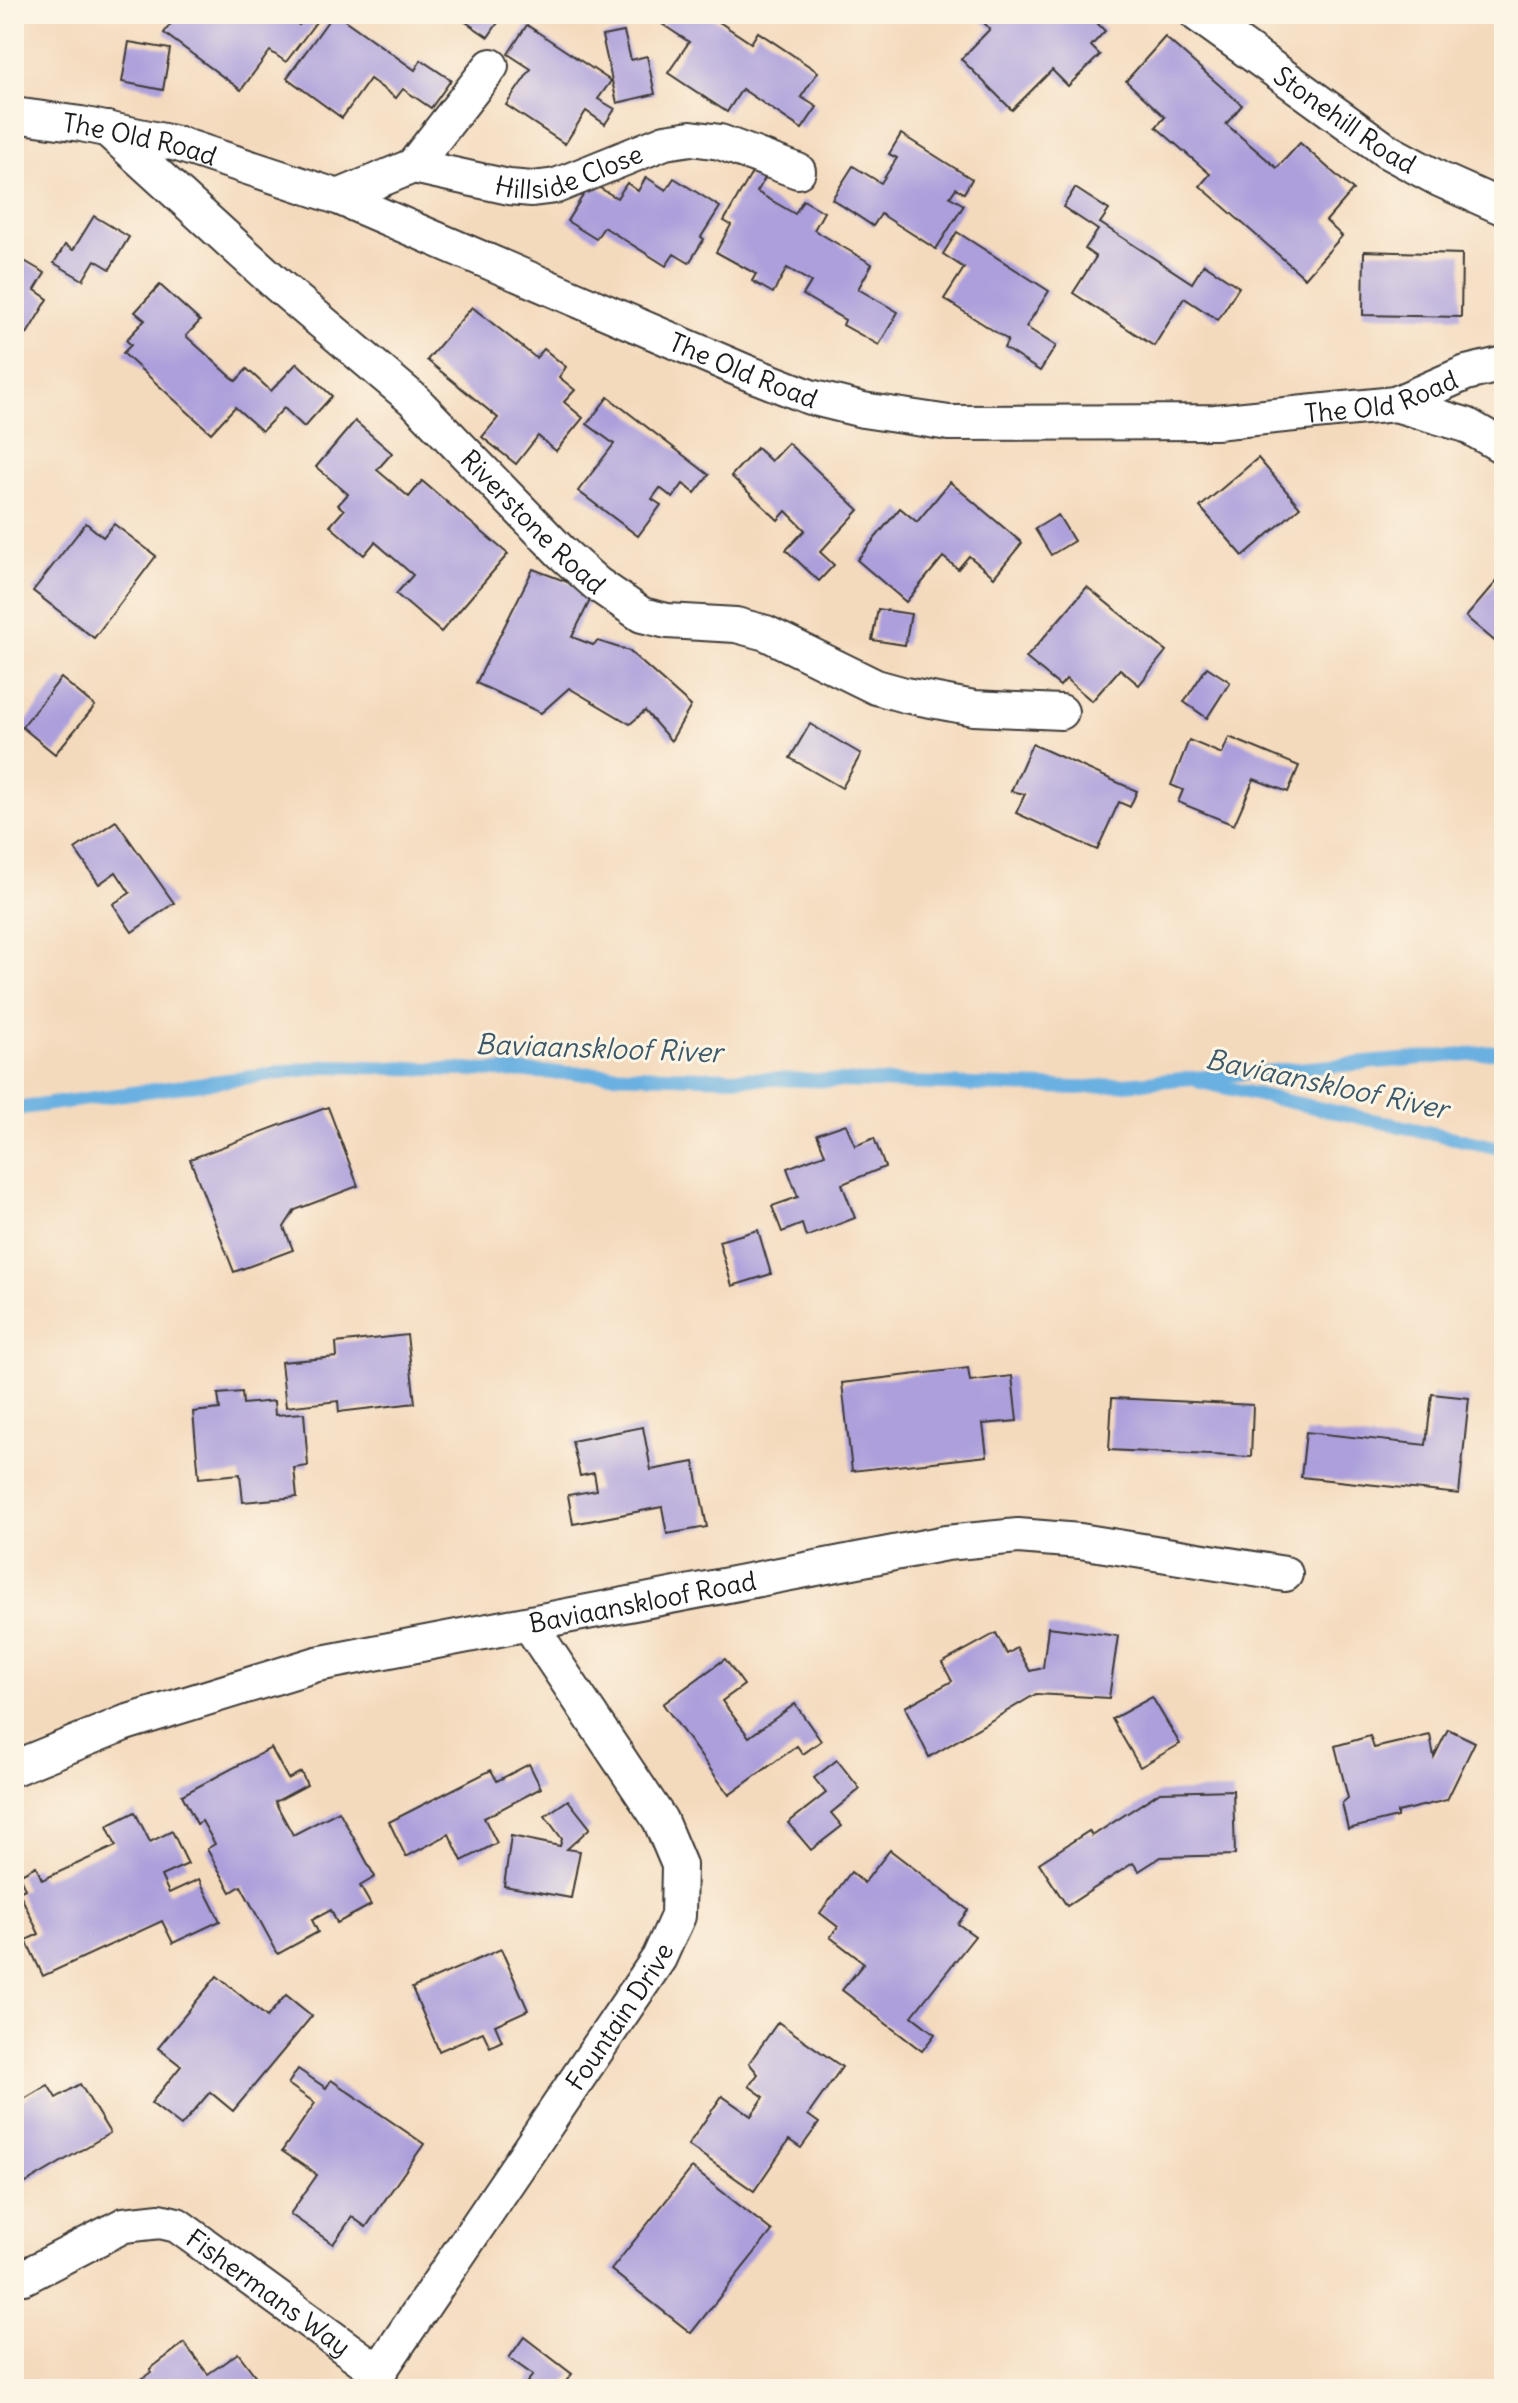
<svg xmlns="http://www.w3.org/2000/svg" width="1518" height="2403" font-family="Delius,sans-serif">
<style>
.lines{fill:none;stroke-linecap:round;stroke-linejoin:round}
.stream{stroke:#6ab1e1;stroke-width:14}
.building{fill:#ac9fdb}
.minor-casing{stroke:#3c3834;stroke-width:38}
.minor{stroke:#fff;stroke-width:34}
.labels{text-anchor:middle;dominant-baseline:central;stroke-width:6;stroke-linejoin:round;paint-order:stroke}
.street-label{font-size:26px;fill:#1c1c1c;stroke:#fcf5e5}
.water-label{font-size:28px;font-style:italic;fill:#3b586b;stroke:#fcf5e5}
</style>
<rect width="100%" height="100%" fill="#fcf5e5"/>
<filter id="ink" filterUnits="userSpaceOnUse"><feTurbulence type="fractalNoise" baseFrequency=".0125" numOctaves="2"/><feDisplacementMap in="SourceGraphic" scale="16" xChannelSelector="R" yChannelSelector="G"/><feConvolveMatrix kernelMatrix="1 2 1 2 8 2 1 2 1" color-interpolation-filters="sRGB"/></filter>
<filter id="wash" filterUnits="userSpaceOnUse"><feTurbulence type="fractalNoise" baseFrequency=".006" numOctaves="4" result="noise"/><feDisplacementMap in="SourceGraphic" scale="32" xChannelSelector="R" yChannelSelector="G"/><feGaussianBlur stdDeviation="1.8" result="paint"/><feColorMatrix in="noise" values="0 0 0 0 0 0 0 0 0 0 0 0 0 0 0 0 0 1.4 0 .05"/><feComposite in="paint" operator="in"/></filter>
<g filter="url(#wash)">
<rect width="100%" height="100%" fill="#f4dabd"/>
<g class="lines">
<g class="stream">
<path d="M 1200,1082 L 1504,1149"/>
<path d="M 14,1109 L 330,1066 L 1078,1088 L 1504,1051"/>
</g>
</g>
<g id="blocks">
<g class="building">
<path d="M 178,14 L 284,14 L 299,25 L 306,15 L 316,22 L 286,62 L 270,51 L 241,90 L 164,33 Z"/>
<path d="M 333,14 L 336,14 L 415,70 L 421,60 L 451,80 L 431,108 L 403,89 L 396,98 L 370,79 L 342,118 L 287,78 Z"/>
<path d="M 454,14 L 504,14 L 488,37 Z"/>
<path d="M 647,14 L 707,14 L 751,43 L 758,32 L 818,72 L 801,97 L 817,107 L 802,129 L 742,89 L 727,112 L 668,73 L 689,42 Z"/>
<path d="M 990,14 L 1088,14 L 1105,31 L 1091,46 L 1100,55 L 1068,86 L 1052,70 L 1012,110 L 961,59 L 990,29 L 982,21 Z"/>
<path d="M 527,25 L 611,81 L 598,99 L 615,109 L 605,124 L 586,111 L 565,144 L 506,105 L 531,69 L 508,54 Z"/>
<path d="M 624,32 L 631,60 L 647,56 L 655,94 L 617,103 L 602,36 Z"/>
<path d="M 1165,37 L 1242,105 L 1226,124 L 1277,168 L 1300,143 L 1353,190 L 1326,221 L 1342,236 L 1305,278 L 1200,186 L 1210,174 L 1156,127 L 1165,117 L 1126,81 Z"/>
<path d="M 129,42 L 170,49 L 163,90 L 122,82 Z"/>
<path d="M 901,134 L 972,179 L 964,193 L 956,188 L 950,197 L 964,205 L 936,249 L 881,214 L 873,226 L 832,199 L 853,166 L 881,183 L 897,158 L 889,154 Z"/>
<path d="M 753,171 L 765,178 L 757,192 L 795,214 L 803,200 L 824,212 L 814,230 L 872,264 L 858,289 L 898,312 L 879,345 L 843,325 L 845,320 L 803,295 L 811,282 L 787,268 L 773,293 L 752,281 L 756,274 L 716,252 L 731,225 L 724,221 Z"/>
<path d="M 646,177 L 666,190 L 674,178 L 720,207 L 701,237 L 704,239 L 689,263 L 674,254 L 666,266 L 604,227 L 596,239 L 567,221 L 591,183 L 617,198 L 627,183 L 638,191 Z"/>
<path d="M 1075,188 L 1109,210 L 1100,223 L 1192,283 L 1204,264 L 1239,287 L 1218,320 L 1184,298 L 1154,346 L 1073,293 L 1096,257 L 1085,249 L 1098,230 L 1063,207 Z"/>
<path d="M 94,216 L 129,237 L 110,269 L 95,260 L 83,280 L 54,263 L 65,245 L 73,250 Z"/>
<path d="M 957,232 L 1049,291 L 1026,327 L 1056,346 L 1040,371 L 1004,348 L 1008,340 L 944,299 L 964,268 L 943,254 Z"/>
<path d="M 1364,251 L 1462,254 L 1461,317 L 1363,315 Z"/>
<path d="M 14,255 L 45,273 L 35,290 L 48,299 L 27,334 L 14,327 Z"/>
<path d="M 160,285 L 200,321 L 186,336 L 236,381 L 247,369 L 271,391 L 297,363 L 332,396 L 304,427 L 284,408 L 262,431 L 235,407 L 211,433 L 123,353 L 131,345 L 126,340 L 145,320 L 135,312 Z"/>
<path d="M 472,307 L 536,358 L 544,349 L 566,367 L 559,377 L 575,390 L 564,402 L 583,418 L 556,451 L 538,436 L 516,464 L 482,437 L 498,418 L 427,360 Z"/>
<path d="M 608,397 L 709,475 L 695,493 L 683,484 L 673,498 L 660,488 L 652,499 L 661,505 L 638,536 L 578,491 L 614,444 L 587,424 Z"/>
<path d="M 355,421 L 392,453 L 377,470 L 409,497 L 422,481 L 508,554 L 441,632 L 396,594 L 413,575 L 375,542 L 364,555 L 330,526 L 344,510 L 338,505 L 348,494 L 316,467 Z"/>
<path d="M 788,443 L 859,510 L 820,552 L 834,565 L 819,581 L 786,550 L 805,530 L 786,511 L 778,520 L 731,476 L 757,448 L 771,461 Z"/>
<path d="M 1258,458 L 1300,507 L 1243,556 L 1200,507 Z"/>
<path d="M 950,482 L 1022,543 L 994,577 L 969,556 L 958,569 L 943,557 L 906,602 L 857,560 L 900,508 L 917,522 Z"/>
<path d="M 1058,515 L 1074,541 L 1051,555 L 1035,529 Z"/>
<path d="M 86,523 L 103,537 L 114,524 L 156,556 L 94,638 L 33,591 Z"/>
<path d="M 533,569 L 594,592 L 572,637 L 593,645 L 598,641 L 629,651 L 691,706 L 671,741 L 645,711 L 630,724 L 569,688 L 541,713 L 476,683 Z"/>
<path d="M 1504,573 L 1504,649 L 1466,617 Z"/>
<path d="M 1087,587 L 1166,651 L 1139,685 L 1120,669 L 1092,701 L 1066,679 L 1060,686 L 1026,658 Z"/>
<path d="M 878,609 L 911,614 L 905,645 L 872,640 Z"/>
<path d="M 1207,667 L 1230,682 L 1207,718 L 1184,702 Z"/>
<path d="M 61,678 L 95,706 L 55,754 L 22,727 Z"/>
<path d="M 810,724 L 861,754 L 842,788 L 790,758 Z"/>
<path d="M 1229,737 L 1299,766 L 1288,792 L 1254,779 L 1234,825 L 1178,802 L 1183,790 L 1171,785 L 1189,740 L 1222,754 Z"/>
<path d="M 1032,744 L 1137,791 L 1130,807 L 1119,802 L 1097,850 L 1016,813 L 1025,794 L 1011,791 Z"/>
<path d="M 116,821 L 174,903 L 132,932 L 113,904 L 130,893 L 116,872 L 99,884 L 75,849 Z"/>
<path d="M 328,1107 L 358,1186 L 295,1210 L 284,1227 L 293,1250 L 234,1272 L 190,1159 Z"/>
<path d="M 846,1124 L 855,1146 L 874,1138 L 885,1167 L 842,1184 L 855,1218 L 806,1237 L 802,1224 L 782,1232 L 772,1206 L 798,1197 L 787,1168 L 825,1154 L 817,1134 Z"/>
<path d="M 758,1230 L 771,1274 L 732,1286 L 719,1241 Z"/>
<path d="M 407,1335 L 415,1403 L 339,1412 L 338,1401 L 286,1407 L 281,1362 L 337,1357 L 336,1343 Z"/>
<path d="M 968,1368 L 970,1381 L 1012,1376 L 1017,1421 L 983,1424 L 987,1456 L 852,1471 L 842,1383 Z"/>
<path d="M 242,1392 L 243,1404 L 274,1401 L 275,1415 L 304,1413 L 308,1466 L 294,1468 L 297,1497 L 243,1502 L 240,1474 L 199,1478 L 193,1412 L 220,1409 L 218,1394 Z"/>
<path d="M 1432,1394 L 1469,1398 L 1459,1494 L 1301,1477 L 1306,1432 L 1426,1445 Z"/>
<path d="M 1112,1398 L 1253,1405 L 1251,1457 L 1109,1450 Z"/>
<path d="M 643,1427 L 651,1470 L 694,1462 L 707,1527 L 667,1534 L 662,1507 L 573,1524 L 568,1495 L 597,1490 L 594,1473 L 580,1476 L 572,1441 Z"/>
<path d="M 1048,1627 L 1118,1636 L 1109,1698 L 1036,1694 L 929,1757 L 905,1707 L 952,1681 L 942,1663 L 996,1633 L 1007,1654 L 1017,1648 L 1030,1671 L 1043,1668 Z"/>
<path d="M 725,1659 L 744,1685 L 722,1701 L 749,1737 L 795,1704 L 821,1741 L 803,1754 L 797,1746 L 729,1795 L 663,1704 Z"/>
<path d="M 1152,1697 L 1180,1744 L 1140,1767 L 1112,1719 Z"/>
<path d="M 1448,1729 L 1475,1742 L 1447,1800 L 1397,1812 L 1397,1817 L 1348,1829 L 1342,1803 L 1348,1798 L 1335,1746 L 1370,1736 L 1374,1748 L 1430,1735 L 1434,1757 Z"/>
<path d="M 271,1748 L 288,1779 L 301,1772 L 307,1785 L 275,1802 L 293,1835 L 339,1811 L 375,1877 L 360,1886 L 371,1905 L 337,1923 L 331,1910 L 312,1920 L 318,1932 L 278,1954 L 241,1886 L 231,1892 L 207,1849 L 215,1844 L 202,1821 L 197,1824 L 182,1795 Z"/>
<path d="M 837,1760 L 860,1789 L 831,1813 L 842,1826 L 811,1850 L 788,1823 L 826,1793 L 814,1778 Z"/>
<path d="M 529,1764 L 541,1788 L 484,1818 L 497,1843 L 462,1861 L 449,1834 L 406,1857 L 389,1822 L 491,1770 L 497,1781 Z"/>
<path d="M 1233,1790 L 1235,1855 L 1161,1857 L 1139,1871 L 1133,1863 L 1067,1906 L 1039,1863 L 1089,1831 L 1092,1836 L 1160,1792 Z"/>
<path d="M 568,1800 L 590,1828 L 567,1849 L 580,1851 L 571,1898 L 504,1886 L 511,1836 L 560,1846 L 562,1839 L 545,1816 Z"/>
<path d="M 135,1812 L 150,1842 L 172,1831 L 188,1864 L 161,1876 L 169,1893 L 199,1879 L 220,1921 L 173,1943 L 162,1921 L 43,1976 L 26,1940 L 39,1934 L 19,1892 L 25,1889 L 19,1875 L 36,1866 L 42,1880 L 116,1846 L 107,1826 Z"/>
<path d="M 890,1850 L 968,1910 L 958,1924 L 975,1936 L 912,2016 L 935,2034 L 922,2051 L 842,1990 L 864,1963 L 830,1937 L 838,1927 L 820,1913 L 851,1872 L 864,1883 Z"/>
<path d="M 501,1949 L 528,2010 L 495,2025 L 502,2041 L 490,2047 L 483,2032 L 439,2051 L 412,1988 Z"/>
<path d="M 217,1976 L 267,2017 L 286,1995 L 312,2016 L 233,2111 L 210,2092 L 181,2126 L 151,2103 L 181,2066 L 158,2048 Z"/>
<path d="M 778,2022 L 842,2067 L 808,2115 L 819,2123 L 801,2148 L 789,2140 L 754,2191 L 688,2145 L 722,2096 L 751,2116 L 764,2097 L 749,2086 L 758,2074 L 749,2063 Z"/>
<path d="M 298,2069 L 326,2088 L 331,2080 L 424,2144 L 366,2227 L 352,2217 L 333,2244 L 290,2214 L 317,2175 L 282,2151 L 315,2103 L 288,2084 Z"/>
<path d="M 80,2084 L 110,2133 L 14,2190 L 14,2105 L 48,2085 L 56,2098 Z"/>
<path d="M 692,2168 L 772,2231 L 691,2333 L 611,2270 Z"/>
<path d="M 524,2337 L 572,2374 L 563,2385 L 568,2389 L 537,2389 L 527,2382 L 533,2375 L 509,2358 Z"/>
<path d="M 184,2343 L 208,2374 L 238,2353 L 260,2382 L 251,2389 L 133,2389 L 131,2387 L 151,2372 L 150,2369 Z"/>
</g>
</g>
</g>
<g filter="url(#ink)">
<use href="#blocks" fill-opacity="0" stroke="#3c3834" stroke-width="2"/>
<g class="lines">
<g class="minor-casing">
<g id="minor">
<path id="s1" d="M 1197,14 L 1387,151 L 1441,180 L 1504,208"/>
<path id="s2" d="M 14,115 L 81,124 L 178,144 L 338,197 L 746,372 L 810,397 L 863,410 L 949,423 L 1215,422 L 1395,404 L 1466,373 L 1504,364"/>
<path id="s3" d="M 107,129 L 278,285 L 414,400 L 561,552 L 597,584 L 642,615 L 667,621 L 736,625 L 766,633 L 876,687 L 905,695 L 974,708 L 1061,712"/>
<path d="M 413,166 L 491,66"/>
<path id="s4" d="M 338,197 L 413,166 L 509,187 L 532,189 L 556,186 L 665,142 L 691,138 L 720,142 L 798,171"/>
<path d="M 1395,404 L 1466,425 L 1504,447"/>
<path id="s5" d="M 14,1768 L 125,1723 L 317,1664 L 946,1543 L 1018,1536 L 1080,1541 L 1285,1574"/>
<path id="s6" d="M 24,2277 L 124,2225 L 160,2221 L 177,2225 L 379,2372"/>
<path id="s7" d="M 367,2389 L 659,1958 L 678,1916 L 679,1865 L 660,1820 L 530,1625"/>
</g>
</g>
<use href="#minor" class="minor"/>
</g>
</g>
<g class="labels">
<g class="street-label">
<text stroke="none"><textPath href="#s1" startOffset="182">Stonehill Road</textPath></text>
<text stroke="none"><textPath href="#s2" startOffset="128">The Old Road</textPath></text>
<text stroke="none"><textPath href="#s4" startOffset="242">Hillside Close</textPath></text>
<text stroke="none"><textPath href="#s2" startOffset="776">The Old Road</textPath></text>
<text stroke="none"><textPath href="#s2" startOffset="1424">The Old Road</textPath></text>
<text stroke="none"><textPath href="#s3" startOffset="580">Riverstone Road</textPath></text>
<text stroke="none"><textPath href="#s5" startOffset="652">Baviaanskloof Road</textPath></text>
<text stroke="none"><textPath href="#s7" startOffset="450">Fountain Drive</textPath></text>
<text stroke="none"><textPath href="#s6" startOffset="280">Fishermans Way</textPath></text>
</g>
<g class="water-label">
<text transform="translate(599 1048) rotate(2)">Baviaanskloof River</text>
<text transform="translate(1327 1084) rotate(12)">Baviaanskloof River</text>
</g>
</g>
<rect width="1518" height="2403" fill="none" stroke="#fcf5e5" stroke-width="48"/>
</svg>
